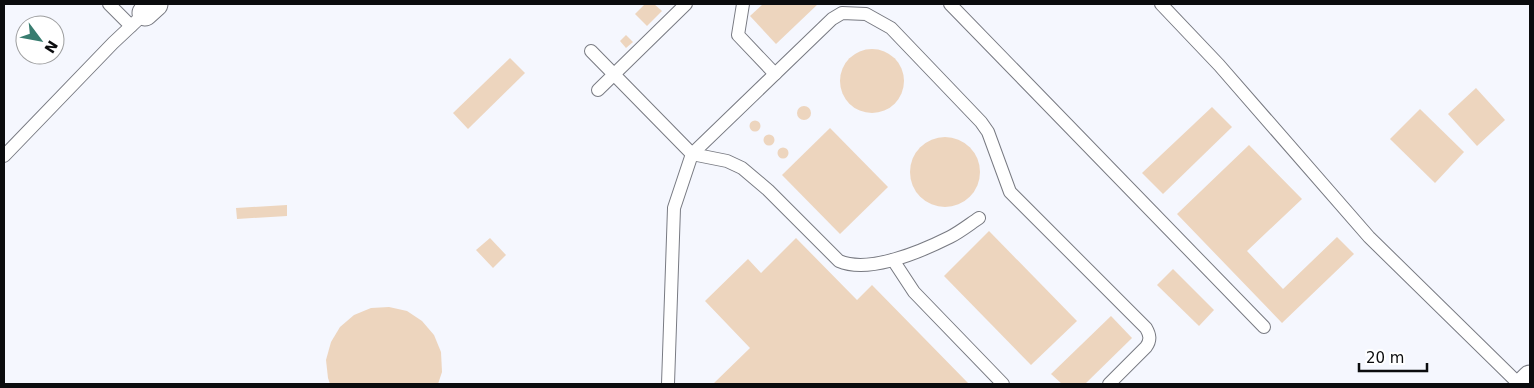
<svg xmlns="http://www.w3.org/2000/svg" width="1534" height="388" font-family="'DejaVu Sans',sans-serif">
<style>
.building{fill:#edd5be}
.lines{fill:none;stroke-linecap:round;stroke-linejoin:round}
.service-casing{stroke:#787a82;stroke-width:14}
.minor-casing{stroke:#787a82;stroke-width:27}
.service{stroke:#fff;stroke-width:12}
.minor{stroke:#fff;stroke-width:25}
</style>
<rect width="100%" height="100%" fill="#f5f7fe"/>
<g class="building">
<path d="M 645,4 L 654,4 L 662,11 L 647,26 L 635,14 Z"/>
<path d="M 763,4 L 818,4 L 776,44 L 750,16 Z"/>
<path d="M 626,35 L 633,42 L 626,48 L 620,41 Z"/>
<circle cx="872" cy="81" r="32"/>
<path d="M 510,58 L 525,73 L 468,129 L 453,113 Z"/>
<path d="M 1476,88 L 1505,120 L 1477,146 L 1448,114 Z"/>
<circle cx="804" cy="113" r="7"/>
<path d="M 1212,107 L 1232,127 L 1163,194 L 1142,173 Z"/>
<path d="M 1420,109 L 1464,152 L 1435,183 L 1390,139 Z"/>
<circle cx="755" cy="126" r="5.5"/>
<path d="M 830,128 L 888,187 L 840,234 L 782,175 Z"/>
<circle cx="769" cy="140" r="5.5"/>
<circle cx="945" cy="172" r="35"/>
<path d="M 1249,145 L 1302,199 L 1247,251 L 1283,289 L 1337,237 L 1354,254 L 1282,323 L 1177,214 Z"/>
<circle cx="783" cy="153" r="5.5"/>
<path d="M 287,205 L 287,216 L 237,219 L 236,208 Z"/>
<path d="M 989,231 L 1077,321 L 1031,365 L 944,276 Z"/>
<path d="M 490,238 L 506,255 L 493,268 L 476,250 Z"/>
<path d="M 796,238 L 857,300 L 872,285 L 969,384 L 713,384 L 750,348 L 705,301 L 748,259 L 761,273 Z"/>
<path d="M 1173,269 L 1214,310 L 1199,326 L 1157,285 Z"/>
<path d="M 389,307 L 407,311 L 422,321 L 434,335 L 441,352 L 442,372 L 438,384 L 330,384 L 328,378 L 326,360 L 331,342 L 340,327 L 354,315 L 371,308 Z"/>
<path d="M 1111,316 L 1132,338 L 1085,384 L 1062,384 L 1051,374 Z"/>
</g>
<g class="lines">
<g class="service-casing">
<g id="service">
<path d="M 109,4 L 131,26"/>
<path d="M 743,4 L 738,35 L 775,74"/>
<path d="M 950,4 L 1264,327"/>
<path d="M 1161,4 L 1219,65 L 1369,237 L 1519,384"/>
<path d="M 591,51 L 692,154 L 727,161 L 742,168 L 768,190 L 839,261 C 869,274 922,251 950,237 C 960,232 970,224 979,218"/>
<path d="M 598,90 L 686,4"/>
<path d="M 4,156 L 113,43 L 145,13"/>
<path d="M 893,260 L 914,292 L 1003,384"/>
<path d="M 668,384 L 674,208 L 692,154 L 832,19 L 842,13 L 866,14 L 891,28 L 981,122 L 988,132 L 1010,192 L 1146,328 C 1150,335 1151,340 1146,347 L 1109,384"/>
</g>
</g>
<g class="minor-casing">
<g id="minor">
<path d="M 145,13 L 155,4"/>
<path d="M 1524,384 L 1530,378"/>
</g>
</g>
<use href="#service" class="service"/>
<use href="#minor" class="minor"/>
</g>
<rect width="1534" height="388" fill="none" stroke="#0b0c0e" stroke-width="10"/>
<g transform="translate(40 40) rotate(122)"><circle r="24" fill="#ffffff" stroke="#9d9e9f"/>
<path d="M0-4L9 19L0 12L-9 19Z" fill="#387c6f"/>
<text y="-8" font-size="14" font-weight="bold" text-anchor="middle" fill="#0b0c0e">N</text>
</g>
<path d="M1359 363v8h68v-8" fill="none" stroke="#0b0c0e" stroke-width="2.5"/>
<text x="1366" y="363" font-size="15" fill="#0b0c0e" stroke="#ffffff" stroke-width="4" paint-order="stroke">20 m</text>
</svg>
